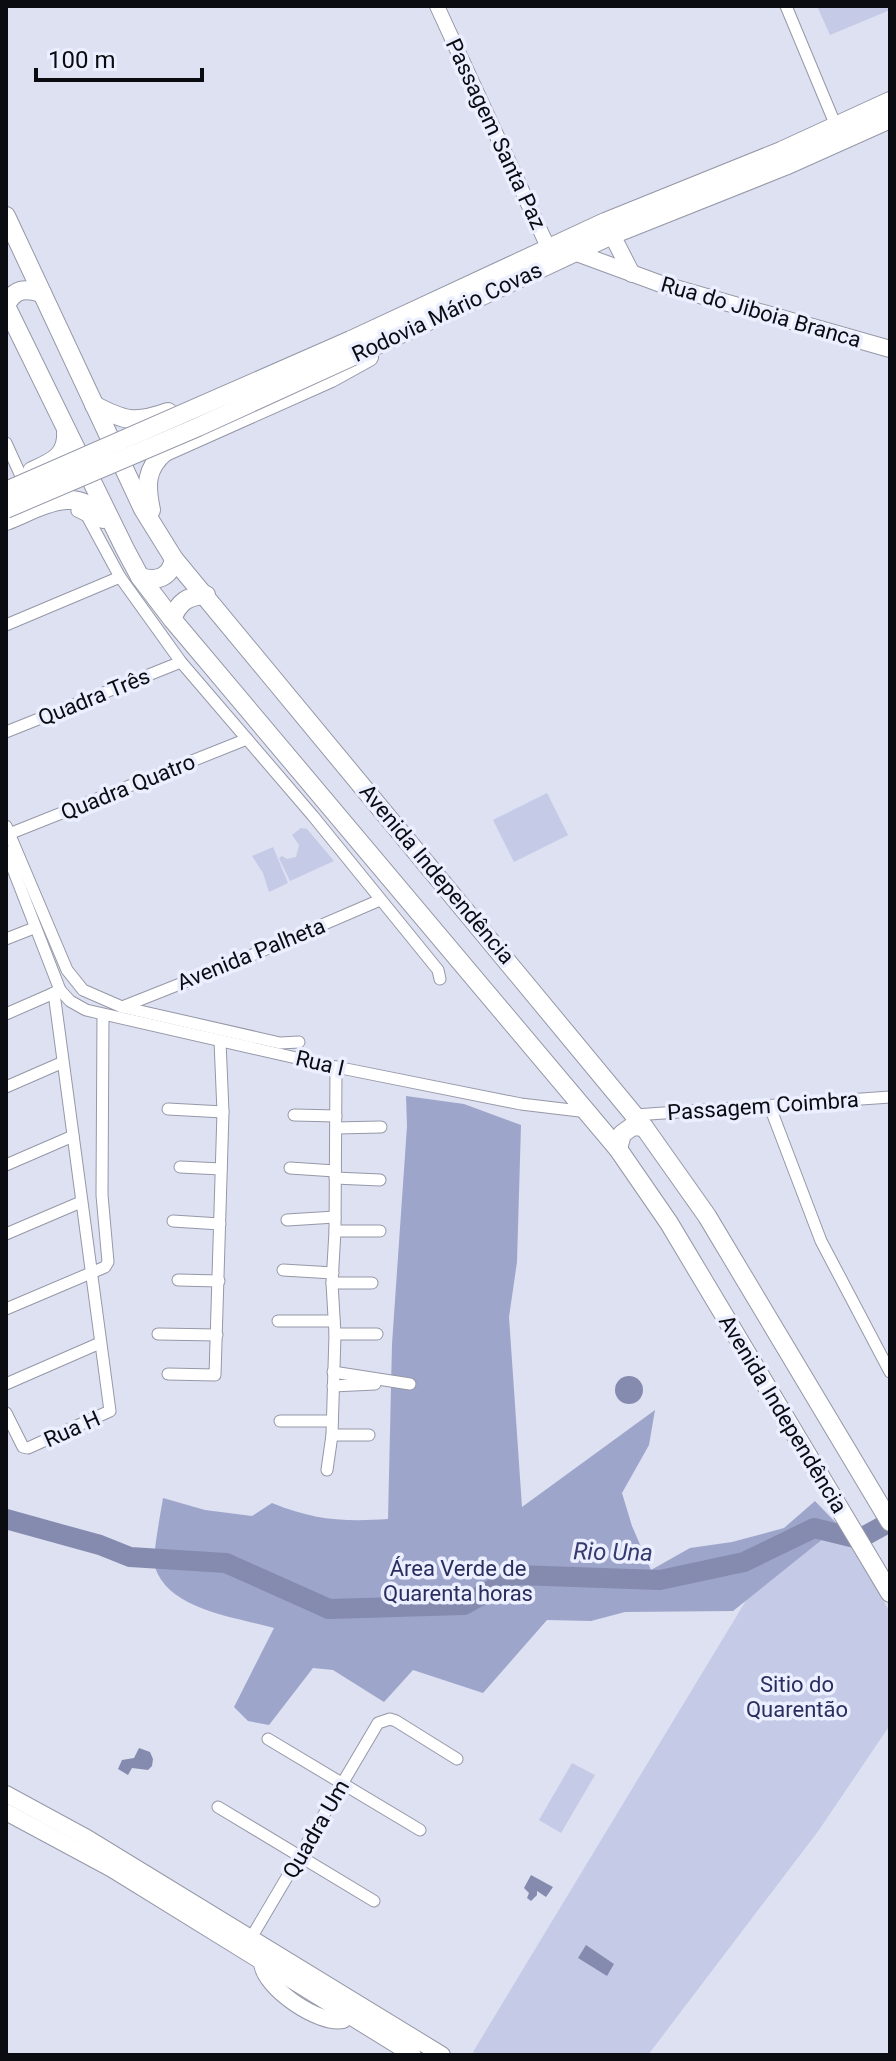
<svg xmlns="http://www.w3.org/2000/svg" width="896" height="2061" font-family="Roboto,sans-serif">
<style>
.green{fill:#c5cae7}
.forest{fill:#9ea5ca}
.water{fill:#858baf}
.lines{fill:none;stroke-linecap:round;stroke-linejoin:round}
.river{stroke:#858baf;stroke-width:20}
.minor-casing{stroke:#9598a7;stroke-width:13}
.tertiary-casing{stroke:#9598a7;stroke-width:16}
.secondary-casing{stroke:#9598a7;stroke-width:18}
.primary-casing{stroke:#9598a7;stroke-width:20}
.minor{stroke:#fff;stroke-width:11}
.tertiary{stroke:#fff;stroke-width:14}
.secondary{stroke:#fff;stroke-width:16}
.primary{stroke:#fff;stroke-width:18}
.primary-bridge-casing{stroke:#9598a7;stroke-width:20;stroke-linecap:butt}
.primary-bridge{stroke:#fff;stroke-width:18}
.labels{text-anchor:middle;dominant-baseline:central;stroke-width:7;stroke-linejoin:round;paint-order:stroke}
.street-label{font-size:22px;fill:#0b0c12;stroke:#ebefff}
.park-label{font-size:22px;fill:#2a2e5e;stroke:#ebefff}
.water-label{font-size:24px;font-style:italic;fill:#363b6d;stroke:#ebefff}
</style>
<rect width="100%" height="100%" fill="#dee1f2"/>
<g class="green">
<path d="M 817,6 L 890,6 L 890,10 L 830,35 Z"/>
<path d="M 547,793 L 568,835 L 514,862 L 493,820 Z"/>
<path d="M 301,828 L 307,829 L 334,861 L 290,881 L 279,858 L 282,856 L 287,859 L 296,857 L 299,845 L 292,835 Z"/>
<path d="M 273,847 L 288,883 L 269,892 L 263,873 L 252,856 Z"/>
<path d="M 812,1536 L 851,1546 L 890,1612 L 890,1725 L 819,1830 L 648,2055 L 478,2055 L 473,2052 L 765,1569 Z"/>
<path d="M 572,1763 L 595,1775 L 561,1833 L 539,1820 Z"/>
</g>
<path class="forest" d="M 406,1096 L 464,1104 L 521,1125 L 517,1262 L 509,1317 L 522,1507 L 655,1410 L 649,1445 L 622,1493 L 632,1526 L 651,1570 L 690,1548 L 732,1542 L 784,1528 L 815,1501 L 839,1526 L 733,1611 L 625,1612 L 591,1621 L 547,1620 L 483,1693 L 413,1670 L 384,1702 L 333,1670 L 313,1668 L 269,1725 L 248,1721 L 234,1707 L 274,1628 C 236,1617 168,1610 155,1567 C 152,1556 161,1512 163,1498 L 205,1510 L 252,1516 L 272,1503 C 313,1520 344,1522 388,1519 L 392,1344 L 407,1126 Z"/>
<g class="water">
<circle cx="629" cy="1390" r="14"/>
<path d="M 139,1748 L 150,1752 L 153,1759 L 152,1766 L 148,1770 L 132,1768 L 128,1775 L 118,1769 L 122,1760 L 134,1758 Z"/>
<path d="M 531,1875 L 553,1887 L 546,1897 L 537,1891 L 537,1895 L 531,1901 L 527,1898 L 529,1893 L 524,1888 Z"/>
<path d="M 586,1945 L 614,1964 L 607,1976 L 578,1958 Z"/>
</g>
<g class="lines">
<path class="river" d="M 6,1519 L 100,1545 L 130,1557 L 226,1563 L 329,1609 L 464,1605 L 517,1575 L 660,1580 L 744,1562 L 814,1528 L 859,1539 L 890,1522"/>
<g class="minor-casing">
<g id="minor">
<path d="M 786,6 L 836,126"/>
<path d="M 6,443 L 21,476"/>
<path d="M 77,511 L 87,516 L 120,577 L 181,662 L 313,816 L 438,970 L 440,979"/>
<path d="M 6,625 L 120,577"/>
<path d="M 6,732 L 181,662"/>
<path d="M 6,826 L 67,970 L 83,990 L 122,1007 L 280,1043 L 299,1042"/>
<path d="M 9,834 L 247,739"/>
<path d="M 6,851 L 60,990 L 70,1001 L 86,1010 L 336,1067 L 521,1104 L 588,1112"/>
<path d="M 6,939 L 34,928"/>
<path d="M 122,1007 L 243,959 L 380,900"/>
<path d="M 6,1014 L 54,993"/>
<path d="M 6,1087 L 61,1063"/>
<path d="M 770,1107 L 821,1241 L 890,1372"/>
<path d="M 168,1109 L 223,1112"/>
<path d="M 294,1115 L 336,1116"/>
<path d="M 635,1115 L 890,1097"/>
<path d="M 336,1128 L 381,1127"/>
<path d="M 6,1165 L 73,1136"/>
<path d="M 180,1167 L 221,1169"/>
<path d="M 290,1168 L 335,1171"/>
<path d="M 335,1178 L 380,1180"/>
<path d="M 287,1220 L 335,1217"/>
<path d="M 173,1221 L 220,1224"/>
<path d="M 335,1231 L 380,1231"/>
<path d="M 6,1234 L 81,1202"/>
<path d="M 283,1270 L 333,1273"/>
<path d="M 178,1280 L 219,1281"/>
<path d="M 332,1283 L 372,1283"/>
<path d="M 6,1309 L 105,1267 L 108,1262 L 102,1195 L 103,1016"/>
<path d="M 278,1321 L 334,1321"/>
<path d="M 158,1334 L 217,1335"/>
<path d="M 335,1334 L 377,1334"/>
<path d="M 333,1372 L 410,1384"/>
<path d="M 168,1374 L 215,1375 L 223,1112 L 220,1041"/>
<path d="M 6,1384 L 100,1343"/>
<path d="M 333,1386 L 375,1384"/>
<path d="M 6,1413 L 23,1447 L 28,1448 L 110,1411 L 54,993 L 60,990"/>
<path d="M 280,1421 L 331,1421"/>
<path d="M 332,1435 L 369,1435"/>
<path d="M 327,1470 L 332,1435 L 335,1334 L 332,1283 L 335,1231 L 336,1067"/>
<path d="M 268,1739 L 420,1830"/>
<path d="M 218,1807 L 374,1901"/>
<path d="M 251,1938 L 378,1723 L 390,1719 L 396,1721 L 457,1759"/>
</g>
</g>
<g class="tertiary-casing">
<path id="tertiary" d="M 437,6 L 553,258"/>
</g>
<g class="secondary-casing">
<g id="secondary">
<path d="M 612,235 L 632,274"/>
<path d="M 574,252 L 661,284 L 890,349"/>
<path d="M 6,1794 L 87,1838 L 442,2055"/>
<path d="M 6,1812 L 112,1869 L 413,2055"/>
<path d="M 262,1963 C 264,1988 319,2025 343,2020 L 352,2009"/>
</g>
</g>
<g class="primary-casing">
<g id="primary">
<path d="M 6,216 L 143,509 L 174,559 L 644,1127 L 707,1216 L 890,1522"/>
<path d="M 6,305 C 15,288 25,288 42,293"/>
<path d="M 6,306 L 125,549 L 140,577 L 172,619 L 618,1149 L 669,1223 L 890,1593"/>
<path d="M 351,340 L 605,222 L 781,151 L 890,101"/>
<path d="M 360,353 L 612,235 L 785,166 L 890,119"/>
<path d="M 94,405 C 124,421 135,424 168,412"/>
<path d="M 32,471 C 52,462 68,456 66,431"/>
<path d="M 151,510 C 146,486 145,469 165,452 L 331,378 L 369,357"/>
<path d="M 6,521 C 40,508 77,482 103,519"/>
<path d="M 140,577 C 157,582 170,578 174,559"/>
<path d="M 172,619 C 179,602 187,596 206,595"/>
<path d="M 618,1149 L 622,1134 L 633,1126 L 644,1127"/>
</g>
</g>
<use href="#minor" class="minor"/>
<use href="#tertiary" class="tertiary"/>
<use href="#secondary" class="secondary"/>
<use href="#primary" class="primary"/>
<g class="primary-bridge-casing">
<g id="primary-bridge">
<path d="M 6,491 L 351,340"/>
<path d="M 6,509 L 198,427 L 360,353"/>
</g>
</g>
<use href="#primary-bridge" class="primary-bridge"/>
</g>
<g class="labels">
<g class="street-label">
<text transform="translate(496 134) rotate(65)">Passagem Santa Paz</text>
<text transform="translate(447 312) rotate(-25)">Rodovia Mário Covas</text>
<text transform="translate(761 312) rotate(16)">Rua do Jiboia Branca</text>
<text transform="translate(94 697) rotate(-22)">Quadra Três</text>
<text transform="translate(128 787) rotate(-22)">Quadra Quatro</text>
<text transform="translate(437 874) rotate(50)">Avenida Independência</text>
<text transform="translate(251 954) rotate(-22)">Avenida Palheta</text>
<text transform="translate(320 1063) rotate(13)">Rua I</text>
<text transform="translate(763 1106) rotate(-4)">Passagem Coimbra</text>
<text transform="translate(783 1414) rotate(59)">Avenida Independência</text>
<text transform="translate(72 1429) rotate(-24)">Rua H</text>
<text transform="translate(316 1829) rotate(-60)">Quadra Um</text>
</g>
<g class="park-label">
<text x="458" y="1568">Área Verde de<tspan x="458" dy="25">Quarenta horas</tspan></text>
<text x="797" y="1684">Sitio do<tspan x="797" dy="25">Quarentão</tspan></text>
</g>
<g class="water-label">
<text transform="translate(613 1552) rotate(1)">Rio Una</text>
</g>
</g>
<rect width="896" height="2061" fill="none" stroke="#0b0c12" stroke-width="16"/>
<path d="M36 68v12h166v-12" fill="none" stroke="#0b0c12" stroke-width="4"/>
<text x="48" y="68" font-size="24" fill="#0b0c12" stroke="#ebefff" stroke-width="6" paint-order="stroke">100 m</text>
</svg>
